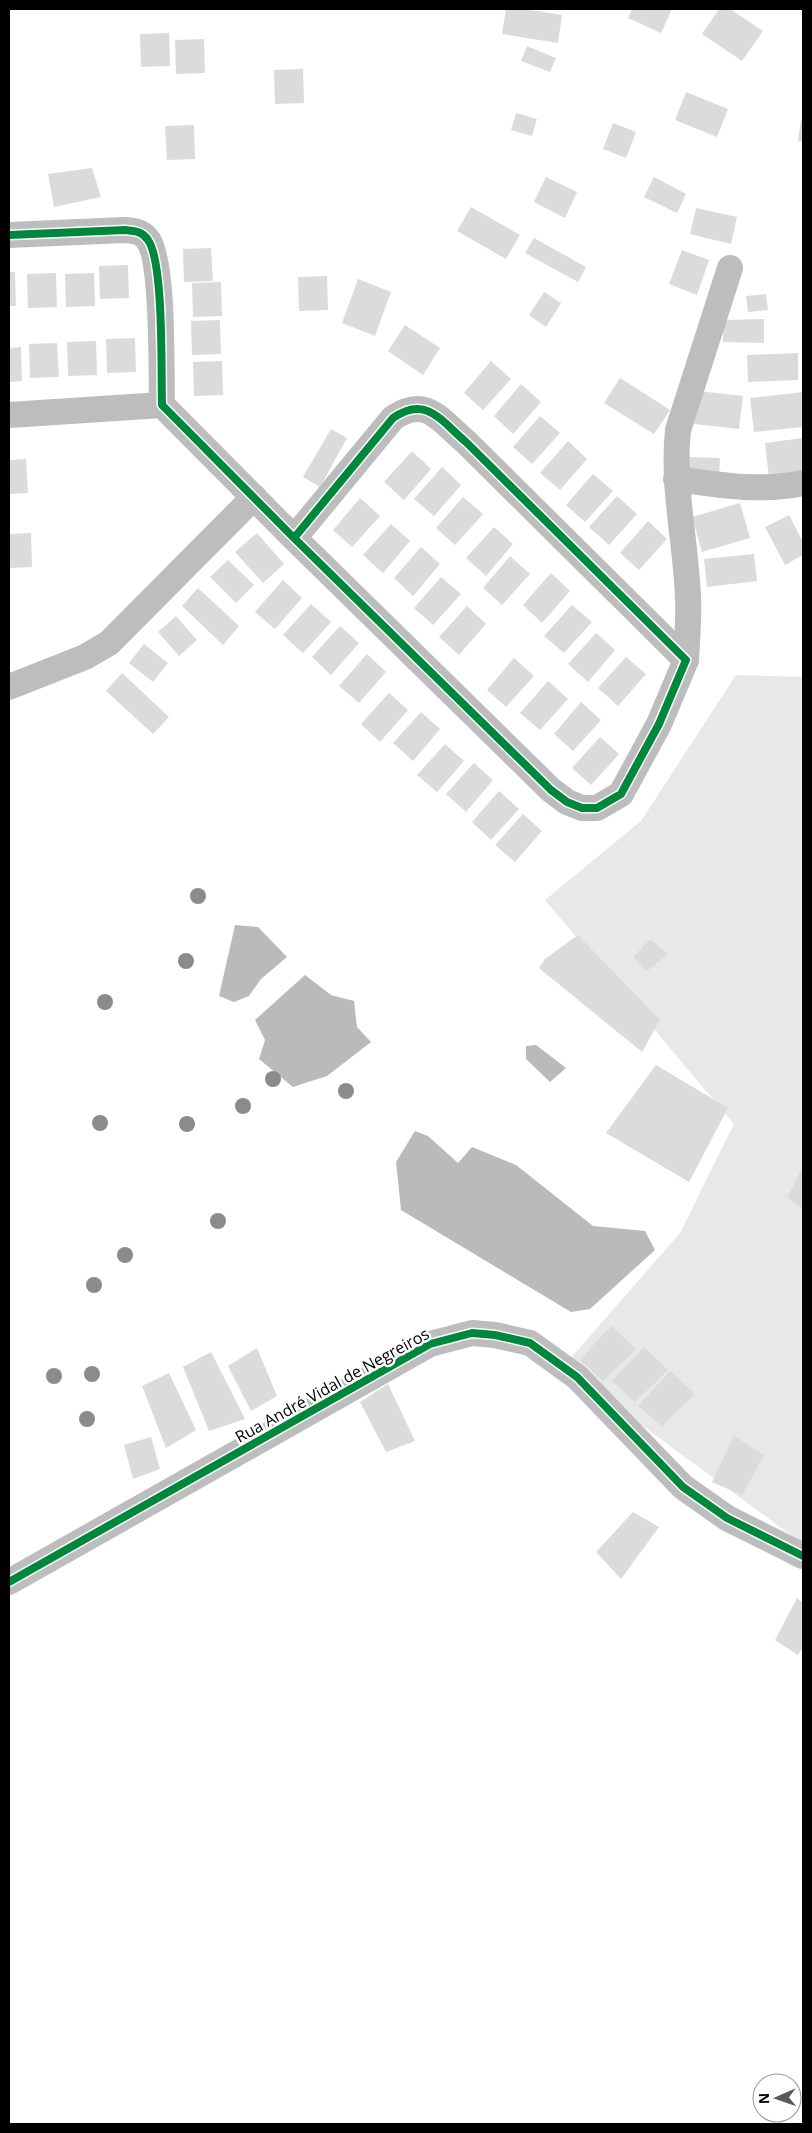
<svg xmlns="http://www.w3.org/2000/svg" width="812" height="2133" font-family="'Open Sans',sans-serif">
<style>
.green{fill:#e8e8e8}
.water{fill:#bababa}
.building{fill:#dbdbdb}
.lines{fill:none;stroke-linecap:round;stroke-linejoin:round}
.street{stroke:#bdbdbd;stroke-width:26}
.cycleway-casing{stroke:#fff;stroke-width:11}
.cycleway{stroke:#00873e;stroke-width:8}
.tree{fill:#8b8b8b}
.labels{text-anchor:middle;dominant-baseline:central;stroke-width:5;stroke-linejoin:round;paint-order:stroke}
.street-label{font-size:16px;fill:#000;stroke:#fff}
</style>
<rect width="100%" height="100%" fill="#fff"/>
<path class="green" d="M 736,675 L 803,677 L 803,1544 L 563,1367 L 680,1233 L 734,1124 L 545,900 L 641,821 Z"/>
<g class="water">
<path d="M 235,925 L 258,927 L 287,957 L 261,979 L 249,996 L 234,1002 L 219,996 Z"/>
<path d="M 305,975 L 331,995 L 354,1001 L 357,1027 L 371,1042 L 327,1076 L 293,1087 L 259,1059 L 265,1040 L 255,1020 Z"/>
<path d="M 536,1045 L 566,1068 L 550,1082 L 526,1059 L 526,1046 Z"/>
<path d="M 415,1131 L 428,1136 L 458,1163 L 472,1147 L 516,1165 L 593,1226 L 645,1231 L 655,1250 L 590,1309 L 571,1312 L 401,1210 L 396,1162 Z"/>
</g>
<g class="building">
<path d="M 506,9 L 524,9 L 562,15 L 558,43 L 502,34 Z"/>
<path d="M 632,9 L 672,9 L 661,33 L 628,18 Z"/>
<path d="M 719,9 L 730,9 L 763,31 L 742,61 L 702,34 Z"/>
<path d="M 169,33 L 170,66 L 141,67 L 140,34 Z"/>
<path d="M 204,39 L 205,73 L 176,74 L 175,40 Z"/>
<path d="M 527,46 L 556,58 L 550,72 L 521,61 Z"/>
<path d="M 303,69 L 304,103 L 275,104 L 274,70 Z"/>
<path d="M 686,92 L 728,109 L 717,137 L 675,120 Z"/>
<path d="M 516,113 L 537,119 L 532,136 L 511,130 Z"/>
<path d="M 801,120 L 803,120 L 803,141 L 798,141 Z"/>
<path d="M 613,123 L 636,132 L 626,158 L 603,149 Z"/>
<path d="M 194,125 L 195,159 L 167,160 L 165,126 Z"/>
<path d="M 92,168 L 101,197 L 54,207 L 48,174 Z"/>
<path d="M 546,177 L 577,192 L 565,218 L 534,202 Z"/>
<path d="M 654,177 L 686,194 L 677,213 L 644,197 Z"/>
<path d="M 471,207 L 520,235 L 506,259 L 457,231 Z"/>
<path d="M 696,208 L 737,217 L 731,244 L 690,234 Z"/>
<path d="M 534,238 L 586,267 L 578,282 L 525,253 Z"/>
<path d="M 211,248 L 213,281 L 184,282 L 183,249 Z"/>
<path d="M 682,250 L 709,260 L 697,295 L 669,284 Z"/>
<path d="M 128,265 L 129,298 L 100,299 L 99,266 Z"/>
<path d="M 9,272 L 15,272 L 16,306 L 9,306 Z"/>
<path d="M 56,273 L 57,307 L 28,308 L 27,274 Z"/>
<path d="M 94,273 L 95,306 L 66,307 L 65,274 Z"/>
<path d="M 327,276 L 328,310 L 299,311 L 298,277 Z"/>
<path d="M 358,279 L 391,292 L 375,336 L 342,323 Z"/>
<path d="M 221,282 L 222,316 L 193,317 L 192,283 Z"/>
<path d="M 544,292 L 561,303 L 546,327 L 529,315 Z"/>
<path d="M 766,294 L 768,310 L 748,312 L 746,296 Z"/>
<path d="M 764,319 L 764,343 L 723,342 L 723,320 Z"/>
<path d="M 220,320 L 221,354 L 192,355 L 191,321 Z"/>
<path d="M 405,325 L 440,348 L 423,375 L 388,351 Z"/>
<path d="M 135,338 L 136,372 L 107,373 L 106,339 Z"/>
<path d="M 96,341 L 97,375 L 68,376 L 67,342 Z"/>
<path d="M 57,343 L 59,377 L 30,378 L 29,344 Z"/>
<path d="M 21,347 L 22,381 L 9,382 L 9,348 Z"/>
<path d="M 798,353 L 798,380 L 748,382 L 747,355 Z"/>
<path d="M 222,361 L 223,395 L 194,396 L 193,362 Z"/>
<path d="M 491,361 L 511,379 L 483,410 L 464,393 Z"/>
<path d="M 620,378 L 670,410 L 654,434 L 604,403 Z"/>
<path d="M 521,384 L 541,402 L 513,434 L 494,416 Z"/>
<path d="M 698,391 L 743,396 L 739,429 L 694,424 Z"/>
<path d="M 803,392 L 803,427 L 754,432 L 750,398 Z"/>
<path d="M 540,416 L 560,433 L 532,464 L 513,447 Z"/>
<path d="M 331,429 L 347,438 L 320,487 L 303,477 Z"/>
<path d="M 803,438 L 803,473 L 769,477 L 765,443 Z"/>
<path d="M 568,441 L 587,459 L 560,490 L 540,473 Z"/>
<path d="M 412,451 L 431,469 L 404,500 L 384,482 Z"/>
<path d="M 686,457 L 720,458 L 719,475 L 685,473 Z"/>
<path d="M 26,459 L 28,493 L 9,494 L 9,460 Z"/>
<path d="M 442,467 L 461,485 L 434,516 L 414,499 Z"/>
<path d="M 593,474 L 613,491 L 585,522 L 566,505 Z"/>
<path d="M 617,496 L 637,514 L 609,545 L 589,527 Z"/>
<path d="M 463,497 L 483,514 L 455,545 L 436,528 Z"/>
<path d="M 360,498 L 380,516 L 352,547 L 333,530 Z"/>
<path d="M 740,503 L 750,538 L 702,552 L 692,517 Z"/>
<path d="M 789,515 L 803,542 L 803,555 L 785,565 L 765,527 Z"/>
<path d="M 648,521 L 667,539 L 639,570 L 620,553 Z"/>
<path d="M 391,524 L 410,541 L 383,573 L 363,555 Z"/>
<path d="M 494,527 L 513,544 L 486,576 L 466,558 Z"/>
<path d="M 31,533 L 32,567 L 9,568 L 9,534 Z"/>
<path d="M 257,533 L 284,564 L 263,583 L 235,552 Z"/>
<path d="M 421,547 L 440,564 L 413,596 L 394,578 Z"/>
<path d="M 754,554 L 757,581 L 707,587 L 704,559 Z"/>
<path d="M 510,556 L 530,574 L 502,605 L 483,588 Z"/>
<path d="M 228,560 L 254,585 L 236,603 L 210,577 Z"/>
<path d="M 551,573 L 570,591 L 542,623 L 523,605 Z"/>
<path d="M 441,577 L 461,594 L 433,625 L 414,608 Z"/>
<path d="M 283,580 L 302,598 L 275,629 L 255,612 Z"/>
<path d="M 198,588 L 239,626 L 223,645 L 182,606 Z"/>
<path d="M 311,604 L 331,622 L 303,653 L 283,635 Z"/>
<path d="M 572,605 L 592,622 L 564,653 L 544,636 Z"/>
<path d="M 467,606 L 486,624 L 459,655 L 439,637 Z"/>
<path d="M 176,616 L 197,640 L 179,656 L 158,632 Z"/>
<path d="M 340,626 L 359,643 L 331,675 L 312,657 Z"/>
<path d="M 596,633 L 615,650 L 588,682 L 568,664 Z"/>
<path d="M 144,644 L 168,663 L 153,682 L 129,663 Z"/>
<path d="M 367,654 L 386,672 L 359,703 L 339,686 Z"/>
<path d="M 626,657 L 646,674 L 618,706 L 598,688 Z"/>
<path d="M 514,658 L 534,676 L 506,707 L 487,690 Z"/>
<path d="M 122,673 L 169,717 L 153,734 L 106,691 Z"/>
<path d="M 548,681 L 568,699 L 540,730 L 520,713 Z"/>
<path d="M 389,693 L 408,710 L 380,742 L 361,724 Z"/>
<path d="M 581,702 L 601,720 L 573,751 L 554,734 Z"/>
<path d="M 421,712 L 440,729 L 413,761 L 393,743 Z"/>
<path d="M 600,737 L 619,754 L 591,785 L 572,768 Z"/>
<path d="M 445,744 L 464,761 L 437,792 L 417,775 Z"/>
<path d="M 474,763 L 493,780 L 466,812 L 446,794 Z"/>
<path d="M 499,791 L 519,809 L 491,840 L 472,822 Z"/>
<path d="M 523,814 L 542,831 L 515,862 L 495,845 Z"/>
<path d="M 578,935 L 660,1020 L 642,1052 L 539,968 L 545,959 Z"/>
<path d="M 650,939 L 668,954 L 647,971 L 633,957 Z"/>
<path d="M 656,1065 L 728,1108 L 689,1182 L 606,1133 Z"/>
<path d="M 803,1166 L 803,1208 L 787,1198 Z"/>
<path d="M 611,1326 L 636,1349 L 603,1381 L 580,1360 Z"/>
<path d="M 644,1347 L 668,1370 L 635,1402 L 612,1381 Z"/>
<path d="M 257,1348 L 277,1396 L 251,1411 L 228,1366 Z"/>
<path d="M 211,1352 L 245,1419 L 209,1431 L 183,1367 Z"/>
<path d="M 670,1371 L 695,1394 L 662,1426 L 638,1406 Z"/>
<path d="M 169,1373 L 196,1430 L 166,1448 L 142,1386 Z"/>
<path d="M 388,1384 L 415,1441 L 386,1452 L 360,1402 Z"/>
<path d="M 734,1436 L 764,1455 L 742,1495 L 712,1482 Z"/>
<path d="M 151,1437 L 160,1469 L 133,1479 L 124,1445 Z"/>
<path d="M 633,1512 L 659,1527 L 621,1579 L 596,1552 Z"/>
<path d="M 797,1598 L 803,1603 L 803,1647 L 798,1655 L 775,1640 Z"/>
</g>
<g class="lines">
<g class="street">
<path d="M 9,235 L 125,230 C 134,231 142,231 148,240 C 164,262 161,373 162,405 L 294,538 L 551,790 L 567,802 L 582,808 L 597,808 L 621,794 L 659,724 L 686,660 L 466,442 C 440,420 426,395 393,418 L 294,538"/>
<path d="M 9,415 L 162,405"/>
<path d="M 676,479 C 719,485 760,492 803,483"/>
<path d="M 686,660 C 687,639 689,619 688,598 C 686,542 672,487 678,430 L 730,268"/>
<path d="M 9,687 L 85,657 L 109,643 L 254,497"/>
<path d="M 9,1582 L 430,1344 L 472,1333 L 495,1335 L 530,1343 L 577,1377 L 683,1487 L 727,1518 L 803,1556"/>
</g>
<g class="cycleway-casing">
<g id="cycleway">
<path d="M 9,235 L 125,230 C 134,231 142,231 148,240 C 164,262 161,373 162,405 L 294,538 L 551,790 L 567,802 L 582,808 L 597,808 L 621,794 L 659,724 L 686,660 L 466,442 C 440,420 426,395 393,418 L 294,538"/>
<path d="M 9,1582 L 430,1344 L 472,1333 L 495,1335 L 530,1343 L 577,1377 L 683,1487 L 727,1518 L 803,1556"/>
</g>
</g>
<use href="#cycleway" class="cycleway"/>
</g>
<g class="tree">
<circle cx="198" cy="896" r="8"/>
<circle cx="186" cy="961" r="8"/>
<circle cx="105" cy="1002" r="8"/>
<circle cx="273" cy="1079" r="8"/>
<circle cx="346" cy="1091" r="8"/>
<circle cx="243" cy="1106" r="8"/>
<circle cx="100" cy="1123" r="8"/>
<circle cx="187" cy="1124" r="8"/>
<circle cx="218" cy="1221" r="8"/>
<circle cx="125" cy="1255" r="8"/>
<circle cx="94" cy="1285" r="8"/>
<circle cx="92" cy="1374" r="8"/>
<circle cx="54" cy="1376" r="8"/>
<circle cx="87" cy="1419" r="8"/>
</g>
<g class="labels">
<g class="street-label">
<text transform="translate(332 1385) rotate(-29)">Rua André Vidal de Negreiros</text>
</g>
</g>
<rect width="812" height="2133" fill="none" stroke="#000000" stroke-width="20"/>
<g transform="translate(777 2098) rotate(268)"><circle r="24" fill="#ffffff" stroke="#999999"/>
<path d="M0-4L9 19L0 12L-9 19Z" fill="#595959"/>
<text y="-8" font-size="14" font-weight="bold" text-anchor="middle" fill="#000000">N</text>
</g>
</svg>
